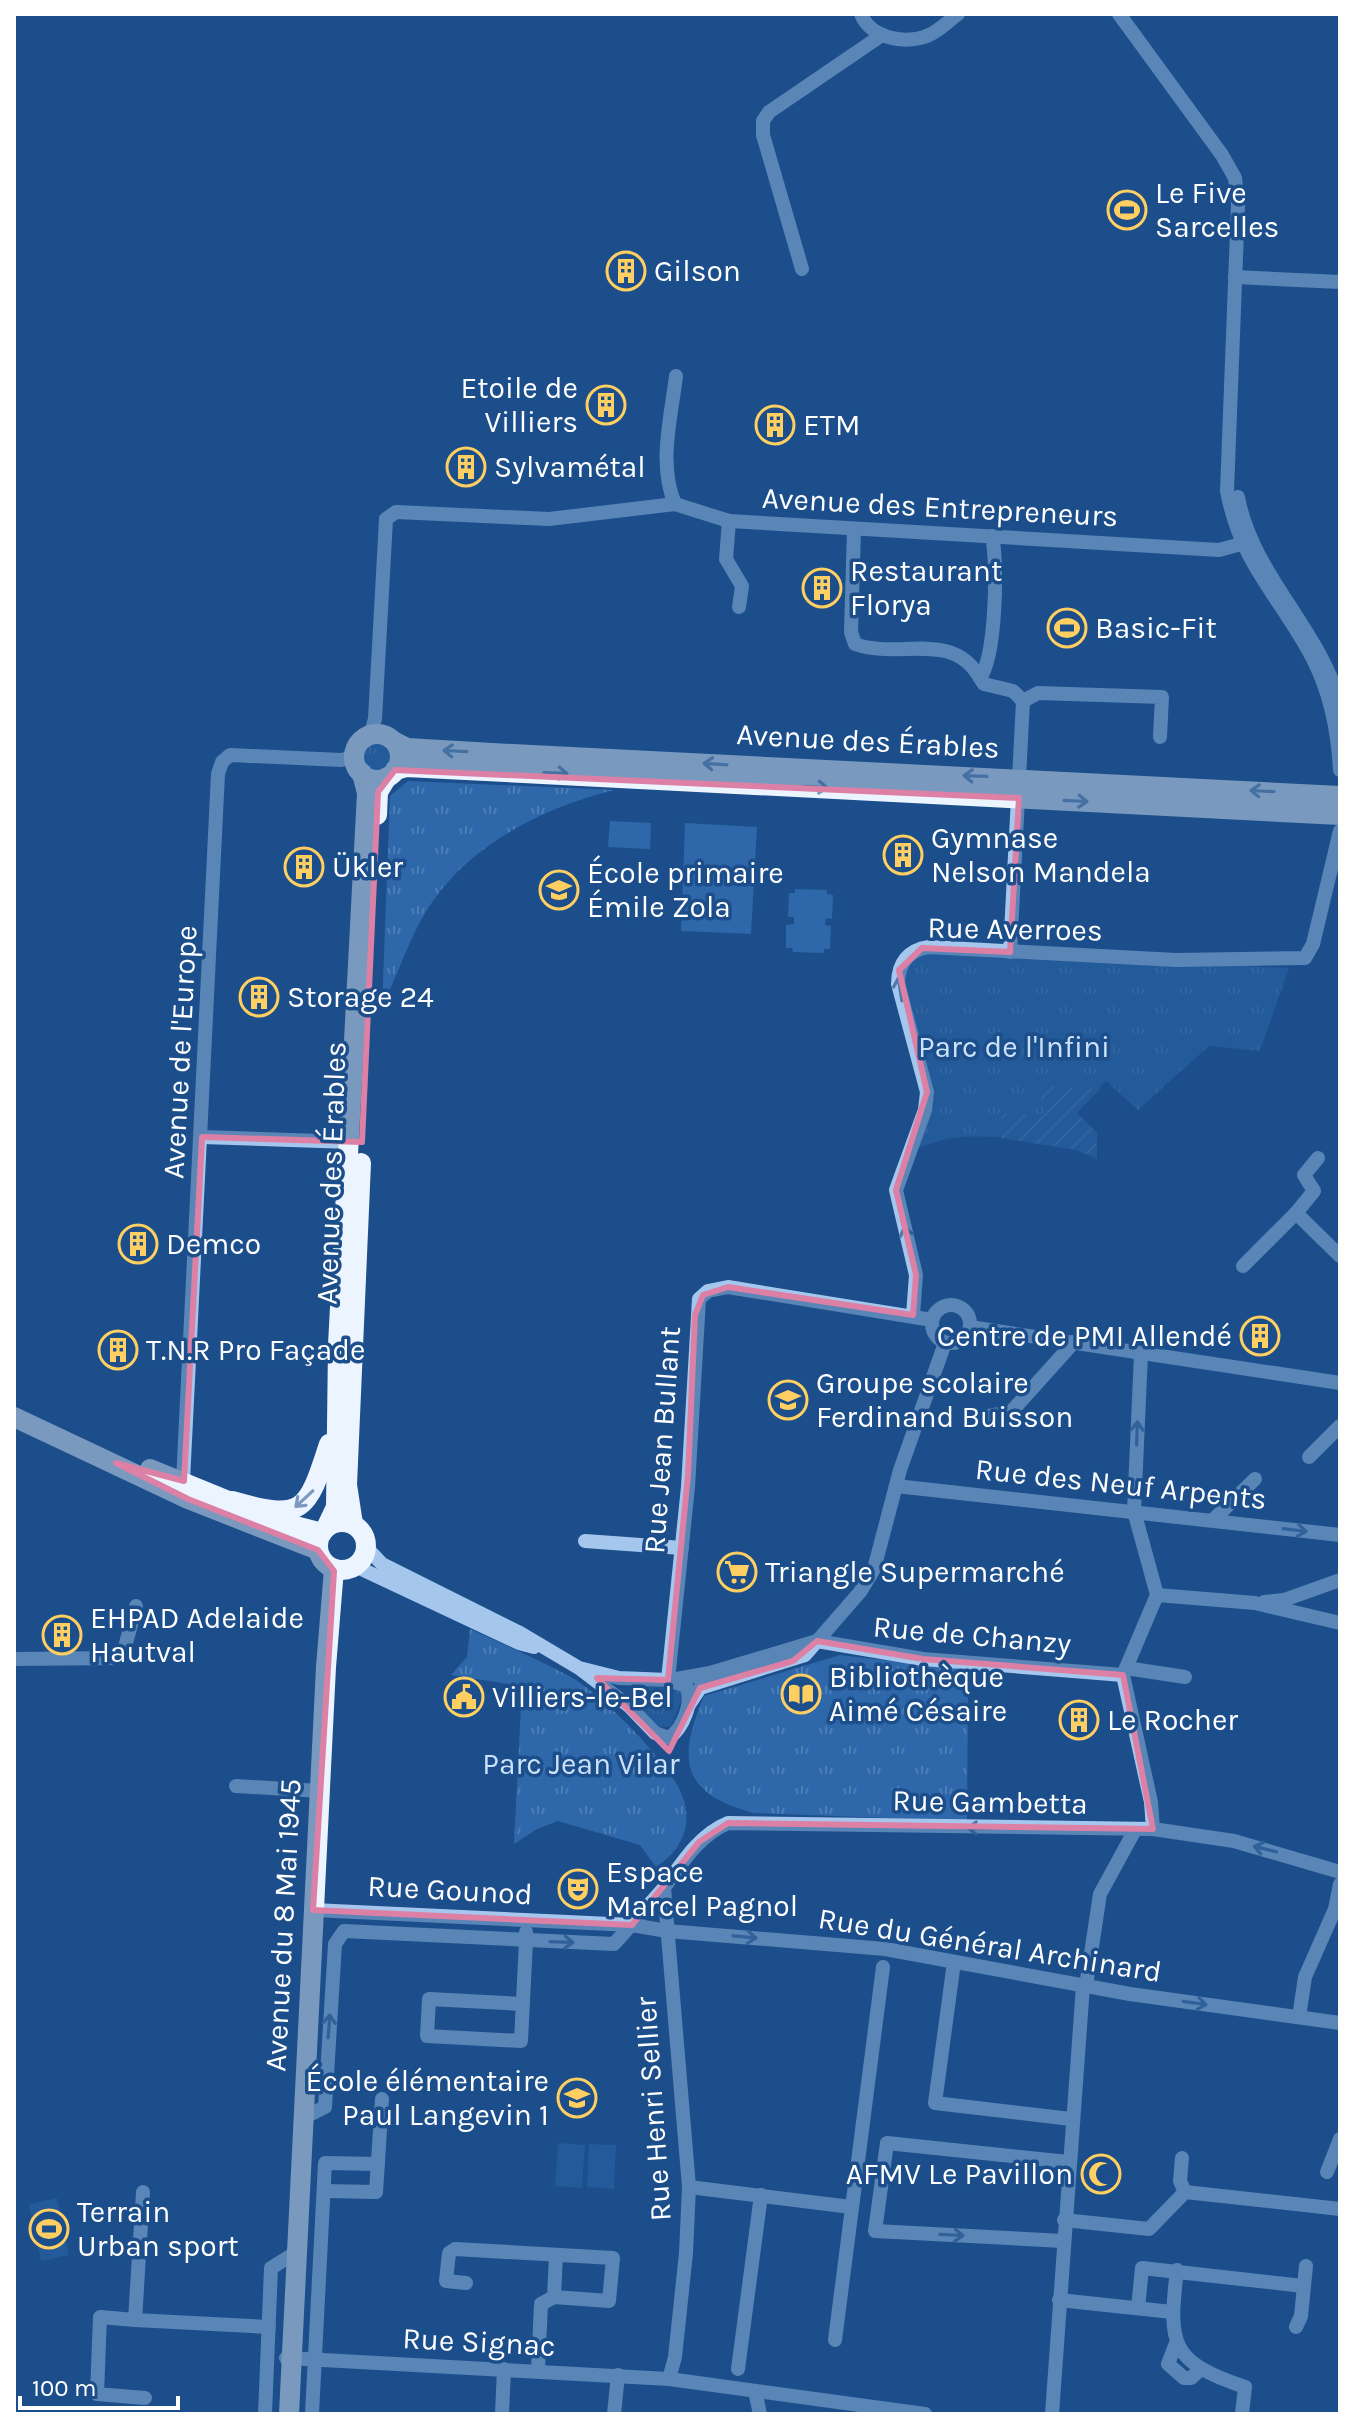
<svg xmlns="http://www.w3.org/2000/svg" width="1354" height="2428" font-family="Karla,sans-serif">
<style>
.grass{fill:url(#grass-tufts)}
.garden{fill:url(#garden-furrows)}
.pitch{fill:#2e68aa}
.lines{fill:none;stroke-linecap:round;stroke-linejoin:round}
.minor{stroke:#a6c7ed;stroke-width:14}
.major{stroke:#ecf4ff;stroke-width:20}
.oneway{stroke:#7999bf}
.oneway2{stroke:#4c78ad}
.marked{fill:none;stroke:#dd80a5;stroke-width:6;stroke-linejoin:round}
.labels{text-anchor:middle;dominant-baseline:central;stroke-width:7;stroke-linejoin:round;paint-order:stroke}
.poi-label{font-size:30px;fill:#fff;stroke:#1b4e8b;text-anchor:start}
.street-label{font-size:30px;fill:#fff;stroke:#1b4e8b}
.park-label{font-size:30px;fill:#cce1fa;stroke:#1b4e8b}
</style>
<defs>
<pattern id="grass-tufts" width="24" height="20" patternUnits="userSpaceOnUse" patternTransform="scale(2)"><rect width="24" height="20" fill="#2e68aa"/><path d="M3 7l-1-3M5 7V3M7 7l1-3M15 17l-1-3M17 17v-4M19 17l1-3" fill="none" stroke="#4d7fb7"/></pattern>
<pattern id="garden-furrows" width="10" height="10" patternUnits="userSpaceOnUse" patternTransform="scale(2)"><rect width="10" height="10" fill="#2e68aa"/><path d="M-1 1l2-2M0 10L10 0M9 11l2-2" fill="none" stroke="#4d7fb7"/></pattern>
</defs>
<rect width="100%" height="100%" fill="#1b4e8b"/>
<g class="grass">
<circle cx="377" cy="756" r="16"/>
<path d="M 408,781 L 614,790 C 546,807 474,842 433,901 C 411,932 398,974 382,1008 L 390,796 Z"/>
<path d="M 926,951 L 1289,968 L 1260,1051 L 1209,1046 L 1138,1110 L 1106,1081 L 1077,1113 L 1097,1133 L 1097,1159 C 1065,1141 991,1133 954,1138 C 942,1139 930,1144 918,1148 L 931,1100 L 902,992 L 905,964 Z"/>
<path d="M 470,1629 C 503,1644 537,1659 569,1676 C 600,1692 670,1763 682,1795 C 694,1825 681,1851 656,1867 L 640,1845 L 558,1821 L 537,1829 L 514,1844 L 522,1686 L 451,1675 L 467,1657 Z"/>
<path d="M 840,1655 L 961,1669 L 960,1682 L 966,1682 L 968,1689 L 967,1821 L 753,1813 C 681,1793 677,1760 704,1696 Z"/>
<path d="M 639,1685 L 673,1689 L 684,1694 L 671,1726 L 658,1728 L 631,1701 L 629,1687 Z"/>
</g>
<path class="garden" d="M 1039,1085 L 1100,1089 L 1077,1113 L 1097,1133 L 1097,1159 L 1082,1151 L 1001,1138 L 1002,1113 L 1044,1116 Z"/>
<g class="pitch">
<path d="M 610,821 L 651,823 L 650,849 L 608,847 Z"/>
<path d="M 685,823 L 757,827 L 751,934 L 681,931 Z"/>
<path d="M 795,889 L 827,890 L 827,894 L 833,895 L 832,919 L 826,918 L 825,925 L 831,926 L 830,949 L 824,949 L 824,953 L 793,952 L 792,948 L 786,948 L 786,925 L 794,924 L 794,917 L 788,917 L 789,893 L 795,893 Z"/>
<path d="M 558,2143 L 585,2145 L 582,2188 L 555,2186 Z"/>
<path d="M 589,2144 L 616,2145 L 614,2189 L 587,2187 Z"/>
<path d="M 57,2198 L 69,2255 L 41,2261 L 29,2204 Z"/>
</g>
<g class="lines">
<g class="minor">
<path d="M 861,14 C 871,40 911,46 933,33 C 942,28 950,20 958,14"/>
<path d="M 1119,14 L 1222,155 L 1235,178 L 1238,205 L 1227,491 C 1241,566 1282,598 1314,661 C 1331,695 1338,733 1340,770"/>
<path d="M 802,269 L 763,135 L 763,121 L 769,112 L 882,35"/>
<path d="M 1235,277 L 1340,282"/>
<path d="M 676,376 C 671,418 658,465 675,504 L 729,521 L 1219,550 L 1252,541"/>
<path d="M 1238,497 C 1252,574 1319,628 1340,703"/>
<path d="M 729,521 L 726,559 L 742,586 L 739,607"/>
<path d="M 854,529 L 851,632 L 855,644 C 899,660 952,629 980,678"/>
<path d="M 992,536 C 998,564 996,656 980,678 L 984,684 L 1013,691 L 1023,701 L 1038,693 L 1162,697 L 1160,737"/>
<path d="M 370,735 L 375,719 L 386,519 L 396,512 L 549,519 L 675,504"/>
<path d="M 1010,952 L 1023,701"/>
<path d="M 202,1137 L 350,1142"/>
<path d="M 1296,1213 L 1314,1191 L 1304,1175 L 1318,1158"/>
<path d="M 1243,1266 L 1296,1213 L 1340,1256"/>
<circle cx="951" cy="1324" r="19"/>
<path d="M 913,1315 L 916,1275 L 896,1190 L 925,1110 L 927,1092 L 898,984 C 898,963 908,950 929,947 L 1176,960 L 1305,958 L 1313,944 L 1340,831"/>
<path d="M 970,1327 L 1340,1383"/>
<path d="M 1141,1354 L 1134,1511 L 1157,1595 L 1123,1675 L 1151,1802 L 1153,1829"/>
<path d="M 983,1417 L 1011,1412 L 1074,1342"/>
<path d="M 1309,1457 L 1340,1426"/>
<path d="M 183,1481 L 218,774 L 222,762 L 230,755 L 341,760 L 354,757"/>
<path d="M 896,1486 L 1340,1535"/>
<path d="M 1213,1520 L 1255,1479"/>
<path d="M 585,1541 L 682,1548"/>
<path d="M 366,1547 L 382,1564 L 520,1633 L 579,1668 L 619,1678 L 668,1680 L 686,1686 C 694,1702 683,1728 669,1738 L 655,1733 L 629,1706 L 579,1668"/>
<path d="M 355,1566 L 519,1643 L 534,1647"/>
<path d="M 1157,1595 L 1255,1603 L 1340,1623"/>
<path d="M 1264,1602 L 1284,1600 L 1340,1580"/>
<path d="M 817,1641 L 923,1659 L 1123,1675"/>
<path d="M 14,1659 L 122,1658 L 136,1606"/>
<path d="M 1126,1668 L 1185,1677"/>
<path d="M 668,1680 L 688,1487 L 699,1299 L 708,1291 L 728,1287 L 932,1320"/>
<path d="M 671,1680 L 710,1673 L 817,1641"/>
<path d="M 688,1706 L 700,1688 L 805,1655 L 860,1592 L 874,1569 L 900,1470 L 945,1343"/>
<path d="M 236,1786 L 320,1791"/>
<path d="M 313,1910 L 632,1925 L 667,1931 L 885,1949 L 1130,1994 L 1340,2023"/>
<path d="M 954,1962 L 935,2103 L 1071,2119"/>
<path d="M 1086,1986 L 1100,1894 L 1135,1830"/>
<path d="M 523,2004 L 429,1999 L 427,2036 L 521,2041 L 526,1941 L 526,1932"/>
<path d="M 1299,2017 L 1305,1977 L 1335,1909 L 1340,1884"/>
<path d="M 303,2118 L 325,2107 L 335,1944 L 344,1931 L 614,1944 L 664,1888"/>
<path d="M 1182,2158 L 1180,2181 L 1185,2192"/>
<path d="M 1327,2172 L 1340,2139"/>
<path d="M 689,2187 L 851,2207"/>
<path d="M 324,2191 L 376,2192 L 382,2099"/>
<path d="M 143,2192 L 135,2320 L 269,2327"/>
<path d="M 1064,2220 L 1149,2229 L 1185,2192 L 1340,2209"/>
<path d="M 1063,2241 L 875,2231 L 887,2143 L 1068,2162"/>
<path d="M 1177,2270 C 1168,2344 1170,2362 1245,2387 L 1242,2414"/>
<path d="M 466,2283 L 446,2281 L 449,2253 L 455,2249 L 613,2258 L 609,2301 L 554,2297"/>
<path d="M 1059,2300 L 1172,2312"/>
<path d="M 1138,2308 L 1142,2268 L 1303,2286"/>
<path d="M 135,2320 L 100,2317 L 97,2394 L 145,2398"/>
<path d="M 1296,2327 L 1301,2316 L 1306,2266"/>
<path d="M 835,2340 L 883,1967"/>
<path d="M 1176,2343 L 1168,2364 L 1184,2378 L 1191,2378 L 1201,2369"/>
<path d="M 286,2358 L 669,2379 L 925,2414"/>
<path d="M 738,2369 L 761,2195"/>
<path d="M 538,2370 L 541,2304 L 554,2297 L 556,2255"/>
<path d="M 669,2379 L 675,2357 L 686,2253 L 689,2187 L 664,1888 C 682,1863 699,1835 728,1823 L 1153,1829 L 1234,1841 L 1340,1872"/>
<path d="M 755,2391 L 760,2414"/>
<path d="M 265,2414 L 271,2268 L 297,2252"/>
<path d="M 312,2414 L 325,2163 L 378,2164"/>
<path d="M 502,2414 L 504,2369"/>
<path d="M 614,2414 L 618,2375"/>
<path d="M 1052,2414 L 1083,1986"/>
</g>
<g class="major">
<circle cx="377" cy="757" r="23"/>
<path d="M 395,742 L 407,748 L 492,753 L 1340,796"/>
<path d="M 395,770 L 406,767 L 1340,815"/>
<path d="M 377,815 L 378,792 L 387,777"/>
<path d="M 14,1417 L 188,1499 L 318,1550"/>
<path d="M 150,1469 L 243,1507"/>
<path d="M 232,1501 C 303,1521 307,1513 329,1444"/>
<path d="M 272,1520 L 322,1533"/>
<circle cx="342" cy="1546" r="24"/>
<path d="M 353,1524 L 347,1485 L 361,1163"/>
<path d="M 326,1528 L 336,1507 L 338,1345 L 367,793 L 362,773"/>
<path d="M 289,2414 L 326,1667 L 334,1569"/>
</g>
</g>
<defs><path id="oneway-shaft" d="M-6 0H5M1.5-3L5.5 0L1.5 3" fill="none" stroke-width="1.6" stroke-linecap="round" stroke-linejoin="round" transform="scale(2)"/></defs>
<g class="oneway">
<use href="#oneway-shaft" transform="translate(455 751) rotate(-177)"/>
<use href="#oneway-shaft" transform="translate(715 764) rotate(-176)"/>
<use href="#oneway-shaft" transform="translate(556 773) rotate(2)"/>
<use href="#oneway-shaft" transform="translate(975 776) rotate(-178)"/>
<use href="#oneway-shaft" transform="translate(816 787) rotate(3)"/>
<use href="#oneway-shaft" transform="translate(1262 791) rotate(-177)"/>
<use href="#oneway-shaft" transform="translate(1076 801) rotate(3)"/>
<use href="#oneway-shaft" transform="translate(304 1499) rotate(137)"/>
</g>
<g class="oneway2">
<use href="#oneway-shaft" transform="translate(900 989) rotate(-99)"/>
<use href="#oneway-shaft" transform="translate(907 1238) rotate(-105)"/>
<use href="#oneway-shaft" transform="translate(1137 1433) rotate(-88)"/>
<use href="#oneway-shaft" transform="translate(1295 1530) rotate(7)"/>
<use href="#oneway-shaft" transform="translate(979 1828) rotate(-179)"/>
<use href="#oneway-shaft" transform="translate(1265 1849) rotate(-166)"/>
<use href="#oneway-shaft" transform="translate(745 1937) rotate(5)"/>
<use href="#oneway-shaft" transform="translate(562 1942) rotate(2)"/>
<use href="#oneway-shaft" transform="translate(1195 2003) rotate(8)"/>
<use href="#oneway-shaft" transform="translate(329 2026) rotate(-86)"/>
<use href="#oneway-shaft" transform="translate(952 2235) rotate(3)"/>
</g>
<path d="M0 0H1354V2428H0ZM 395,770 L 1019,798 L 1010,952 L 922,948 L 899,970 L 927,1092 L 896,1190 L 916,1275 L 913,1315 L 728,1287 L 703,1295 L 695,1315 L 688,1475 L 668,1680 L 597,1678 L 669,1751 L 700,1688 L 793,1661 L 817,1641 L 923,1659 L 1123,1675 L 1153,1829 L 728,1823 L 699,1842 L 632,1925 L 313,1910 L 334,1571 L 318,1550 L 188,1499 L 116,1463 L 184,1481 L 202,1137 L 362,1142 L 378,792 Z" fill="#1b4e8b" fill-opacity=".55" fill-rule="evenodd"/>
<path class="marked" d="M 395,770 L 1019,798 L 1010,952 L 922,948 L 899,970 L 927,1092 L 896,1190 L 916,1275 L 913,1315 L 728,1287 L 703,1295 L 695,1315 L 688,1475 L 668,1680 L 597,1678 L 669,1751 L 700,1688 L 793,1661 L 817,1641 L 923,1659 L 1123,1675 L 1153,1829 L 728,1823 L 699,1842 L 632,1925 L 313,1910 L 334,1571 L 318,1550 L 188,1499 L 116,1463 L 184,1481 L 202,1137 L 362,1142 L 378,792 Z"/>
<defs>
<g id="stadium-ring" transform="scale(2)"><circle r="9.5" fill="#1b4e8b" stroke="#ffcf62" stroke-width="1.5"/><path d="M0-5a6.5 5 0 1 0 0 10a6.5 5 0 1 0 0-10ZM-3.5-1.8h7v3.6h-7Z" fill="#ffcf62"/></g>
<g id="building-ring" transform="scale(2)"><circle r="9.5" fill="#1b4e8b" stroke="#ffcf62" stroke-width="1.5"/><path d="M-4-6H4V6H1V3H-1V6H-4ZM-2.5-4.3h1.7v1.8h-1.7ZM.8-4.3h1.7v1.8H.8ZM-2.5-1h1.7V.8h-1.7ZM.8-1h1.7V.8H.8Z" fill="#ffcf62"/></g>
<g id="school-ring" transform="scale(2)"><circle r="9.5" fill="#1b4e8b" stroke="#ffcf62" stroke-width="1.5"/><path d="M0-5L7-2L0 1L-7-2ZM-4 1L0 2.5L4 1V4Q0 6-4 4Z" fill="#ffcf62"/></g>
<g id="supermarket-ring" transform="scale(2)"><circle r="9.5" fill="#1b4e8b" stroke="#ffcf62" stroke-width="1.5"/><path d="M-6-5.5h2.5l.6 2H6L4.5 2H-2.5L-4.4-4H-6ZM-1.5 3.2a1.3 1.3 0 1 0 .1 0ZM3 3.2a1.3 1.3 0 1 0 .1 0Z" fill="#ffcf62"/></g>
<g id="library-ring" transform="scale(2)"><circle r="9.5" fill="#1b4e8b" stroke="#ffcf62" stroke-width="1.5"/><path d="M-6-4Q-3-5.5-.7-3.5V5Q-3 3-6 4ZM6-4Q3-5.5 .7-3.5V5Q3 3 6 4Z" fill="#ffcf62"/></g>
<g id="civic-ring" transform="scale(2)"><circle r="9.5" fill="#1b4e8b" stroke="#ffcf62" stroke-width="1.5"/><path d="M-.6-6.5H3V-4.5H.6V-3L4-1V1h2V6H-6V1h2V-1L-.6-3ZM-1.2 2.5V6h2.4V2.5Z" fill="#ffcf62"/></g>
<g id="theatre-ring" transform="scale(2)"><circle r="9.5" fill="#1b4e8b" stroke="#ffcf62" stroke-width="1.5"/><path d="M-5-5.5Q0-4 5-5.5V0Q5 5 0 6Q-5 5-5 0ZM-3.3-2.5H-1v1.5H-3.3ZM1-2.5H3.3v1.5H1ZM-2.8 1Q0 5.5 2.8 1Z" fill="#ffcf62"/></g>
<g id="mosque-ring" transform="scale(2)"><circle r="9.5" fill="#1b4e8b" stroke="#ffcf62" stroke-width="1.5"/><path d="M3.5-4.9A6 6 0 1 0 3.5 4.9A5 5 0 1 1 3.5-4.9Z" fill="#ffcf62"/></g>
</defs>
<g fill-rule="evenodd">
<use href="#stadium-ring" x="1127" y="210"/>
<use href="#building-ring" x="626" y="271"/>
<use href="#building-ring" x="606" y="405"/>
<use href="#building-ring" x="775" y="425"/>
<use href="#building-ring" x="466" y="467"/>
<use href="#building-ring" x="822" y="588"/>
<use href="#stadium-ring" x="1067" y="628"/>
<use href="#building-ring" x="903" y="855"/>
<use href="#building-ring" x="304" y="867"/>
<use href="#school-ring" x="559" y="890"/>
<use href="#building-ring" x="259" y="997"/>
<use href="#building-ring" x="138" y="1244"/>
<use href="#building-ring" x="1260" y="1336"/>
<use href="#building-ring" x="118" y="1350"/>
<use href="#school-ring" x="788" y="1400"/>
<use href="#supermarket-ring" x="737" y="1572"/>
<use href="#building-ring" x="62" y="1635"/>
<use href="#library-ring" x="801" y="1694"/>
<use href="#civic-ring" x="464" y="1697"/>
<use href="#building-ring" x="1079" y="1720"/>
<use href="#theatre-ring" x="578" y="1889"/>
<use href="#school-ring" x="577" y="2098"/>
<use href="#mosque-ring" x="1101" y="2174"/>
<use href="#stadium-ring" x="49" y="2229"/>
</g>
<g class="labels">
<g class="poi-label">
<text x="1155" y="193">Le Five<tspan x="1155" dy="34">Sarcelles</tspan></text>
<text x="654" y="271">Gilson</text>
<text x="578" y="388" text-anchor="end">Etoile de<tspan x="578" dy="34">Villiers</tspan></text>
<text x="803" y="425">ETM</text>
<text x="494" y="467">Sylvamétal</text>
<text x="850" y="571">Restaurant<tspan x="850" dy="34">Florya</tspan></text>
<text x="1095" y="628">Basic-Fit</text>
<text x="931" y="838">Gymnase<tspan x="931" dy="34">Nelson Mandela</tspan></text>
<text x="332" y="867">Ükler</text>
<text x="587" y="873">École primaire<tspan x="587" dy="34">Émile Zola</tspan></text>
<text x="287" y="997">Storage 24</text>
<text x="166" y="1244">Demco</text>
<text x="1232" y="1336" text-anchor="end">Centre de PMI Allendé</text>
<text x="146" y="1350">T.N.R Pro Façade</text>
<text x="816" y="1383">Groupe scolaire<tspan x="816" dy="34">Ferdinand Buisson</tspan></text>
<text x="765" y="1572">Triangle Supermarché</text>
<text x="90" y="1618">EHPAD Adelaide<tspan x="90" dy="34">Hautval</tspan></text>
<text x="829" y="1677">Bibliothèque<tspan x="829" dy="34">Aimé Césaire</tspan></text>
<text x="492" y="1697">Villiers-le-Bel</text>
<text x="1107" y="1720">Le Rocher</text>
<text x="606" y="1872">Espace<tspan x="606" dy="34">Marcel Pagnol</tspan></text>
<text x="549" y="2081" text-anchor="end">École élémentaire<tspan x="549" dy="34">Paul Langevin 1</tspan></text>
<text x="1073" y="2174" text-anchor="end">AFMV Le Pavillon</text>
<text x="77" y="2212">Terrain<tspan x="77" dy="34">Urban sport</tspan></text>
</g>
<g class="street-label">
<text transform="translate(940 507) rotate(3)">Avenue des Entrepreneurs</text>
<text transform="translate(868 741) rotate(3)">Avenue des Érables</text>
<text transform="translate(1015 929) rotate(1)">Rue Averroes</text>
<text transform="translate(180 1052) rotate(-87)">Avenue de l'Europe</text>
<text transform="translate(331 1173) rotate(-88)">Avenue des Érables</text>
<text transform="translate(662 1440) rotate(-86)">Rue Jean Bullant</text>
<text transform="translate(1121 1484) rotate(6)">Rue des Neuf Arpents</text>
<text transform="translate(972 1635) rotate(5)">Rue de Chanzy</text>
<text transform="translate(990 1802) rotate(1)">Rue Gambetta</text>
<text transform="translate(450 1890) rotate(3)">Rue Gounod</text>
<text transform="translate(283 1925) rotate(-87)">Avenue du 8 Mai 1945</text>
<text transform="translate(990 1945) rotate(9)">Rue du Général Archinard</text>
<text transform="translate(653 2109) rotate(-94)">Rue Henri Sellier</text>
<text transform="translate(479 2342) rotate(3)">Rue Signac</text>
</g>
<g class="park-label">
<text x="1014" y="1047">Parc de l'Infini</text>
<text x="581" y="1764">Parc Jean Vilar</text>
</g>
</g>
<rect width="1354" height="2428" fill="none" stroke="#ffffff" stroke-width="32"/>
<path d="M20 2396v12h158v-12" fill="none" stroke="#ffffff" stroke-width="4"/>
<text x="32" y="2396" font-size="24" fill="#ffffff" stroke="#1b4e8b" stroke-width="6" paint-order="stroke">100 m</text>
</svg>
